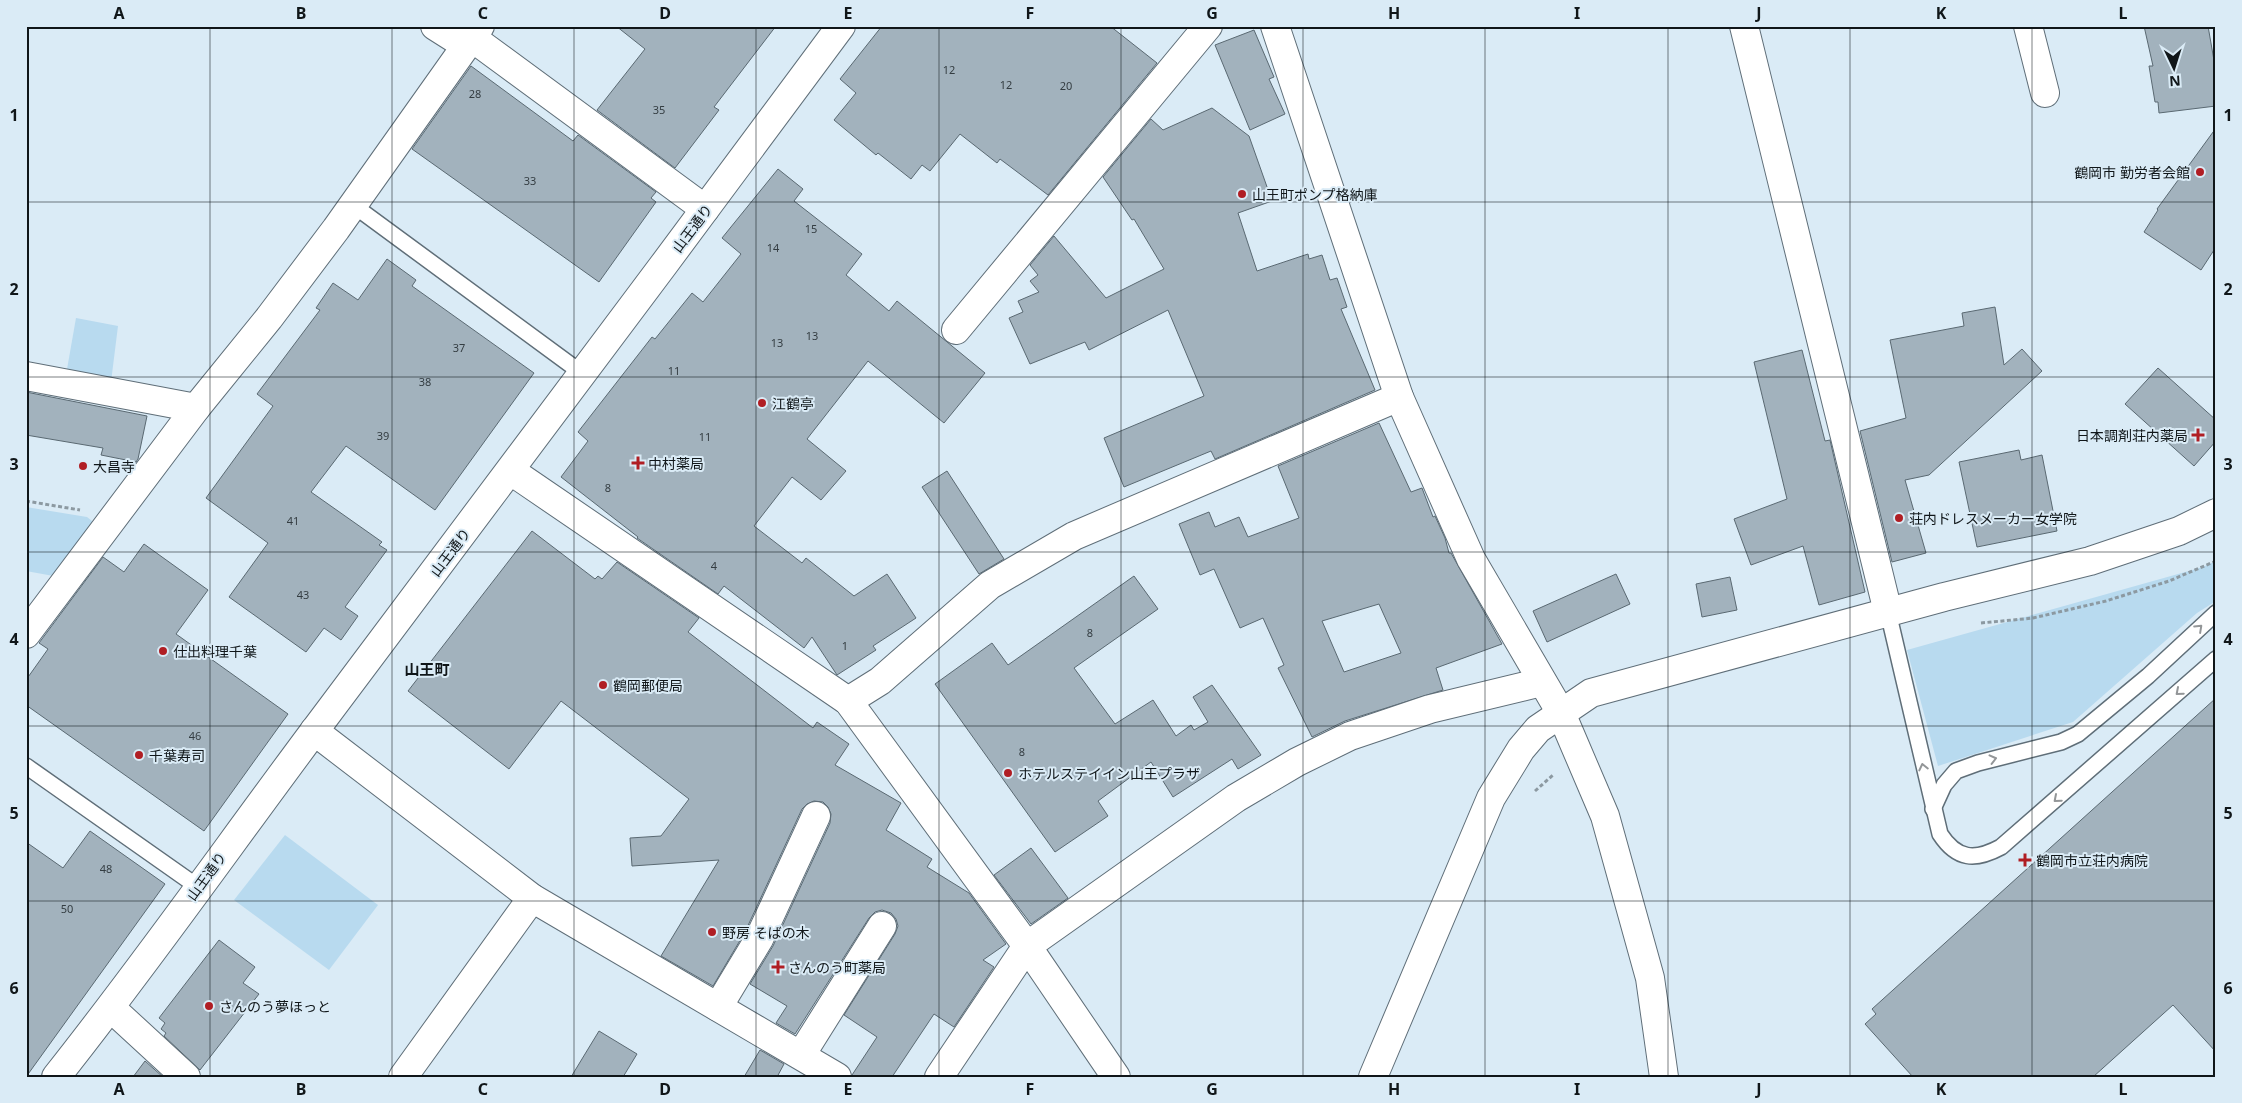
<svg xmlns="http://www.w3.org/2000/svg" width="2242" height="1103" font-family="'Noto Sans','Noto Sans JP',sans-serif">
<style>
.green{fill:#b8daef}
.building{fill:#a2b2bd;stroke:#5a6972;fill-rule:evenodd}
.lines{fill:none;stroke-linecap:round;stroke-linejoin:round}
.service-casing{stroke:#5f6e78;stroke-width:18}
.minor-casing{stroke:#5f6e78;stroke-width:30}
.tertiary-casing{stroke:#5f6e78;stroke-width:30}
.path{stroke:#8c99a1;stroke-width:3;stroke-dasharray:4 2.5;stroke-linecap:butt}
.service{stroke:#fff;stroke-width:15}
.minor{stroke:#fff;stroke-width:28}
.tertiary{stroke:#fff;stroke-width:28}
.oneway{stroke:#939698}
.grid{fill:none;stroke:#101619;stroke-width:1;stroke-opacity:0.55}
.poi-dot{fill:#b01e24;stroke:#daebf6;stroke-width:2}
.labels{text-anchor:middle;dominant-baseline:central;stroke-width:4;stroke-linejoin:round;paint-order:stroke}
.number-label{font-size:11px;fill:#343d42}
.poi-label{font-size:14px;fill:#101619;stroke:#daebf6;text-anchor:start}
.street-label{font-size:14px;fill:#101619;stroke:#daebf6}
.neighbourhood-label{font-size:15px;font-weight:bold;fill:#101619;stroke:#daebf6}
.neatline{fill:none;stroke:#101619;stroke-width:2}
.grid-label{font-size:16px;text-anchor:middle;font-weight:bold;fill:#101619}
</style>
<rect width="100%" height="100%" fill="#daebf6"/>
<g class="green">
<path d="M 76,318 L 118,326 L 111,382 L 66,375 Z"/>
<path d="M 26,507 L 87,517 L 97,525 L 59,577 L 26,571 Z"/>
<path d="M 2216,561 L 2216,601 L 2197,613 L 2073,722 L 1938,766 L 1907,650 L 2203,567 Z"/>
<path d="M 285,835 L 378,905 L 329,970 L 234,900 Z"/>
</g>
<g class="building">
<path d="M 616,26 L 776,26 L 714,107 L 719,110 L 675,168 L 597,110 L 645,49 Z"/>
<path d="M 882,26 L 1110,26 L 1157,63 L 1048,195 L 1000,159 L 997,163 L 960,134 L 930,171 L 922,165 L 911,179 L 878,153 L 876,155 L 834,120 L 856,93 L 840,79 Z"/>
<path d="M 2144,26 L 2208,26 L 2216,72 L 2216,106 L 2159,113 L 2158,102 L 2155,102 L 2149,66 L 2153,66 Z"/>
<path d="M 1254,30 L 1274,77 L 1269,79 L 1285,114 L 1250,130 L 1215,45 Z"/>
<path d="M 471,66 L 573,141 L 578,135 L 656,192 L 651,198 L 656,202 L 599,282 L 412,149 Z"/>
<path d="M 1212,108 L 1249,136 L 1272,201 L 1238,213 L 1257,271 L 1308,254 L 1309,259 L 1322,255 L 1330,280 L 1337,278 L 1347,307 L 1341,309 L 1375,390 L 1215,459 L 1211,451 L 1124,487 L 1104,438 L 1204,396 L 1168,310 L 1089,350 L 1085,342 L 1030,364 L 1009,318 L 1023,312 L 1018,301 L 1039,292 L 1030,281 L 1038,275 L 1030,265 L 1054,236 L 1106,298 L 1164,269 L 1134,219 L 1132,220 L 1103,177 L 1151,119 L 1163,130 Z"/>
<path d="M 2216,128 L 2216,247 L 2201,270 L 2144,232 L 2158,210 L 2157,209 Z"/>
<path d="M 778,169 L 803,189 L 794,201 L 862,254 L 846,275 L 889,311 L 897,301 L 985,373 L 944,423 L 868,361 L 807,439 L 846,471 L 821,500 L 792,477 L 754,526 L 802,563 L 806,558 L 854,596 L 887,574 L 916,618 L 873,646 L 876,650 L 837,675 L 812,637 L 804,648 L 724,586 L 718,594 L 637,538 L 638,537 L 561,477 L 588,441 L 578,432 L 652,337 L 655,339 L 692,293 L 703,302 L 741,254 L 722,238 Z"/>
<path d="M 387,259 L 416,280 L 412,286 L 534,373 L 435,510 L 346,446 L 311,492 L 382,542 L 379,545 L 387,550 L 345,607 L 358,616 L 341,640 L 324,628 L 306,652 L 229,597 L 268,543 L 206,498 L 273,406 L 257,394 L 320,310 L 316,308 L 333,283 L 358,300 Z"/>
<path d="M 1995,307 L 2004,365 L 2022,349 L 2042,371 L 1929,475 L 1905,480 L 1926,553 L 1892,562 L 1860,431 L 1906,418 L 1890,340 L 1964,326 L 1962,313 Z"/>
<path d="M 1802,350 L 1825,441 L 1830,440 L 1865,592 L 1819,605 L 1803,546 L 1751,565 L 1734,519 L 1787,499 L 1754,362 Z"/>
<path d="M 2158,368 L 2216,420 L 2216,441 L 2194,466 L 2125,404 Z"/>
<path d="M 26,392 L 147,416 L 138,459 L 136,462 L 101,455 L 103,448 L 26,435 Z"/>
<path d="M 1379,423 L 1411,492 L 1422,488 L 1433,517 L 1435,516 L 1445,538 L 1449,553 L 1451,553 L 1502,644 L 1436,668 L 1443,690 L 1345,721 L 1312,737 L 1278,668 L 1284,665 L 1263,618 L 1240,628 L 1214,569 L 1200,575 L 1179,524 L 1209,512 L 1215,527 L 1239,517 L 1248,537 L 1299,518 L 1278,466 ZM 1379,604 L 1401,653 L 1344,672 L 1322,621 Z"/>
<path d="M 2019,450 L 2021,460 L 2042,455 L 2057,531 L 1977,547 L 1959,462 Z"/>
<path d="M 947,471 L 1004,559 L 979,574 L 922,487 Z"/>
<path d="M 532,531 L 595,579 L 598,576 L 602,579 L 617,562 L 699,618 L 688,632 L 813,728 L 817,722 L 849,744 L 835,765 L 901,803 L 886,830 L 932,859 L 927,867 L 969,893 L 1006,944 L 983,960 L 994,967 L 954,1027 L 934,1014 L 892,1077 L 853,1077 L 852,1075 L 877,1037 L 844,1015 L 895,934 L 898,926 L 896,919 L 891,913 L 882,910 L 875,912 L 869,918 L 795,1034 L 776,1023 L 787,1006 L 750,984 L 773,946 L 830,823 L 831,814 L 828,807 L 823,802 L 814,801 L 807,804 L 802,809 L 745,932 L 713,986 L 661,956 L 719,860 L 632,866 L 630,838 L 661,836 L 689,799 L 561,701 L 509,769 L 408,691 Z"/>
<path d="M 144,544 L 208,590 L 176,634 L 288,714 L 204,831 L 26,705 L 26,680 L 48,649 L 39,643 L 103,557 L 124,572 Z"/>
<path d="M 1616,574 L 1630,604 L 1547,642 L 1533,611 Z"/>
<path d="M 1134,576 L 1158,609 L 1074,668 L 1115,724 L 1153,700 L 1176,736 L 1191,725 L 1194,730 L 1208,722 L 1193,697 L 1212,685 L 1261,755 L 1238,769 L 1232,759 L 1173,797 L 1151,762 L 1098,801 L 1108,816 L 1055,852 L 935,684 L 992,643 L 1008,665 Z"/>
<path d="M 1730,577 L 1737,610 L 1702,617 L 1696,584 Z"/>
<path d="M 2216,698 L 2216,1052 L 2173,1005 L 2093,1077 L 1913,1077 L 1865,1024 L 1876,1014 L 1872,1009 Z"/>
<path d="M 90,831 L 165,884 L 26,1077 L 26,842 L 63,868 Z"/>
<path d="M 1031,848 L 1068,898 L 1031,924 L 994,875 Z"/>
<path d="M 219,940 L 255,967 L 243,983 L 259,994 L 200,1070 L 164,1036 L 166,1033 L 161,1029 L 165,1023 L 159,1018 Z"/>
<path d="M 599,1031 L 637,1054 L 623,1077 L 571,1077 Z"/>
<path d="M 760,1050 L 784,1064 L 777,1077 L 744,1077 Z"/>
<path d="M 145,1061 L 163,1077 L 133,1077 Z"/>
</g>
<g class="lines">
<g class="service-casing">
<g id="service">
<path d="M 353,205 L 583,374"/>
<path d="M 1888,612 L 1940,834 C 1957,860 1975,861 2001,847 L 2216,659"/>
<path d="M 26,766 L 198,887"/>
<path d="M 1933,809 L 1944,785 L 1956,771 L 1978,763 L 2061,742 L 2078,734 L 2148,676 L 2216,613"/>
</g>
</g>
<g class="minor-casing">
<g id="minor">
<path d="M 435,26 L 465,45"/>
<path d="M 1275,26 L 1399,397 L 1471,559 L 1561,713 L 1605,816 L 1650,978 L 1664,1077"/>
<path d="M 1744,26 L 1888,612"/>
<path d="M 2028,26 L 2045,93"/>
<path d="M 471,37 L 705,209"/>
<path d="M 956,330 L 1208,26"/>
<path d="M 26,376 L 196,408"/>
<path d="M 511,471 L 848,701 L 1027,946 L 1116,1077"/>
<path d="M 26,634 L 196,408 L 269,318 L 336,229 L 480,26"/>
<path d="M 848,701 L 880,681 L 990,585 L 1074,536 L 1399,397"/>
<path d="M 314,731 L 532,898 L 837,1077"/>
<path d="M 718,1007 L 759,939 L 816,816"/>
<path d="M 111,1008 L 186,1077"/>
<path d="M 801,1055 L 882,926"/>
<path d="M 403,1077 L 532,898"/>
<path d="M 939,1077 L 1027,946 L 1236,798 L 1297,762 L 1350,736 L 1430,709 L 1542,682"/>
</g>
</g>
<g class="tertiary-casing">
<g id="tertiary">
<path d="M 56,1077 C 145,965 227,848 312,734 C 489,498 666,263 841,26"/>
<path d="M 1373,1077 L 1491,798 L 1521,749 L 1538,729 L 1591,693 L 1944,597 L 2090,561 L 2179,531 L 2216,513"/>
</g>
</g>
<g class="path">
<path d="M 26,501 L 80,510"/>
<path d="M 1981,623 L 2033,618 L 2106,601 L 2169,581 L 2216,561"/>
<path d="M 1535,791 L 1553,775"/>
</g>
<use href="#service" class="service"/>
<use href="#minor" class="minor"/>
<use href="#tertiary" class="tertiary"/>
</g>
<defs><path id="oneway-chevron" d="M-2-3.5L2.5 0L-2 3.5" fill="none" stroke-width="1.6" stroke-linecap="round" stroke-linejoin="round" transform="scale(1.25)"/></defs>
<g class="oneway">
<use href="#oneway-chevron" transform="translate(2199 628) rotate(-43)"/>
<use href="#oneway-chevron" transform="translate(2179 692) rotate(139)"/>
<use href="#oneway-chevron" transform="translate(1993 759) rotate(-14)"/>
<use href="#oneway-chevron" transform="translate(1923 767) rotate(-103)"/>
<use href="#oneway-chevron" transform="translate(2057 799) rotate(139)"/>
</g>
<path class="grid" d="M 210,26 L 210,1077M 392,26 L 392,1077M 574,26 L 574,1077M 756,26 L 756,1077M 939,26 L 939,1077M 1121,26 L 1121,1077M 1303,26 L 1303,1077M 1485,26 L 1485,1077M 1668,26 L 1668,1077M 1850,26 L 1850,1077M 2032,26 L 2032,1077M 26,202 L 2216,202M 26,377 L 2216,377M 26,552 L 2216,552M 26,726 L 2216,726M 26,901 L 2216,901"/>
<g class="poi-dot">
<circle cx="2200" cy="172" r="5"/>
<circle cx="1242" cy="194" r="5"/>
<circle cx="762" cy="403" r="5"/>
<path d="M2195.5 427.5h5v5h5v5h-5v5h-5v-5h-5v-5h5z"/>
<path d="M635.5 455.5h5v5h5v5h-5v5h-5v-5h-5v-5h5z"/>
<circle cx="83" cy="466" r="5"/>
<circle cx="1899" cy="518" r="5"/>
<circle cx="163" cy="651" r="5"/>
<circle cx="603" cy="685" r="5"/>
<circle cx="139" cy="755" r="5"/>
<circle cx="1008" cy="773" r="5"/>
<path d="M2022.5 852.5h5v5h5v5h-5v5h-5v-5h-5v-5h5z"/>
<circle cx="712" cy="932" r="5"/>
<path d="M775.5 959.5h5v5h5v5h-5v5h-5v-5h-5v-5h5z"/>
<circle cx="209" cy="1006" r="5"/>
</g>
<g class="labels">
<g class="number-label">
<text x="949" y="69">12</text>
<text x="1006" y="84">12</text>
<text x="1066" y="85">20</text>
<text x="475" y="93">28</text>
<text x="659" y="109">35</text>
<text x="530" y="180">33</text>
<text x="811" y="228">15</text>
<text x="773" y="247">14</text>
<text x="812" y="335">13</text>
<text x="777" y="342">13</text>
<text x="459" y="347">37</text>
<text x="674" y="370">11</text>
<text x="425" y="381">38</text>
<text x="383" y="435">39</text>
<text x="705" y="436">11</text>
<text x="608" y="487">8</text>
<text x="293" y="520">41</text>
<text x="714" y="565">4</text>
<text x="303" y="594">43</text>
<text x="1090" y="632">8</text>
<text x="845" y="645">1</text>
<text x="195" y="735">46</text>
<text x="1022" y="751">8</text>
<text x="106" y="868">48</text>
<text x="67" y="908">50</text>
</g>
<g class="poi-label">
<text x="2190" y="172" text-anchor="end">鶴岡市 勤労者会館</text>
<text x="1252" y="194">山王町ポンプ格納庫</text>
<text x="772" y="403">江鶴亭</text>
<text x="2188" y="435" text-anchor="end">日本調剤荘内薬局</text>
<text x="648" y="463">中村薬局</text>
<text x="93" y="466">大昌寺</text>
<text x="1909" y="518">荘内ドレスメーカー女学院</text>
<text x="173" y="651">仕出料理千葉</text>
<text x="613" y="685">鶴岡郵便局</text>
<text x="149" y="755">千葉寿司</text>
<text x="1018" y="773">ホテルステイイン山王プラザ</text>
<text x="2036" y="860">鶴岡市立荘内病院</text>
<text x="722" y="932">野房 そばの木</text>
<text x="788" y="967">さんのう町薬局</text>
<text x="219" y="1006">さんのう夢ほっと</text>
</g>
<g class="street-label">
<text transform="translate(692 228) rotate(-53)">山王通り</text>
<text transform="translate(450 552) rotate(-53)">山王通り</text>
<text transform="translate(206 876) rotate(-54)">山王通り</text>
</g>
<g class="neighbourhood-label">
<text x="427" y="669">山王町</text>
</g>
</g>
<rect width="2242" height="1103" fill="none" stroke="#daebf6" stroke-width="55"/>
<g transform="translate(2174 68) rotate(176)" stroke="#daebf6" stroke-width="4" paint-order="stroke">
<path d="M0-4L9 19L0 12L-9 19Z" fill="#101619"/>
<text y="-8" font-size="14" font-weight="bold" text-anchor="middle" fill="#101619">N</text>
</g>
<rect x="28" y="28" width="2186" height="1048" class="neatline"/>
<g class="grid-label">
<text x="119" y="19">A</text>
<text x="301" y="19">B</text>
<text x="483" y="19">C</text>
<text x="665" y="19">D</text>
<text x="848" y="19">E</text>
<text x="1030" y="19">F</text>
<text x="1212" y="19">G</text>
<text x="1394" y="19">H</text>
<text x="1577" y="19">I</text>
<text x="1759" y="19">J</text>
<text x="1941" y="19">K</text>
<text x="2123" y="19">L</text>
<text x="14" y="121">1</text>
<text x="2228" y="121">1</text>
<text x="14" y="295">2</text>
<text x="2228" y="295">2</text>
<text x="14" y="470">3</text>
<text x="2228" y="470">3</text>
<text x="14" y="645">4</text>
<text x="2228" y="645">4</text>
<text x="14" y="819">5</text>
<text x="2228" y="819">5</text>
<text x="14" y="994">6</text>
<text x="2228" y="994">6</text>
<text x="119" y="1095">A</text>
<text x="301" y="1095">B</text>
<text x="483" y="1095">C</text>
<text x="665" y="1095">D</text>
<text x="848" y="1095">E</text>
<text x="1030" y="1095">F</text>
<text x="1212" y="1095">G</text>
<text x="1394" y="1095">H</text>
<text x="1577" y="1095">I</text>
<text x="1759" y="1095">J</text>
<text x="1941" y="1095">K</text>
<text x="2123" y="1095">L</text>
</g>
</svg>
